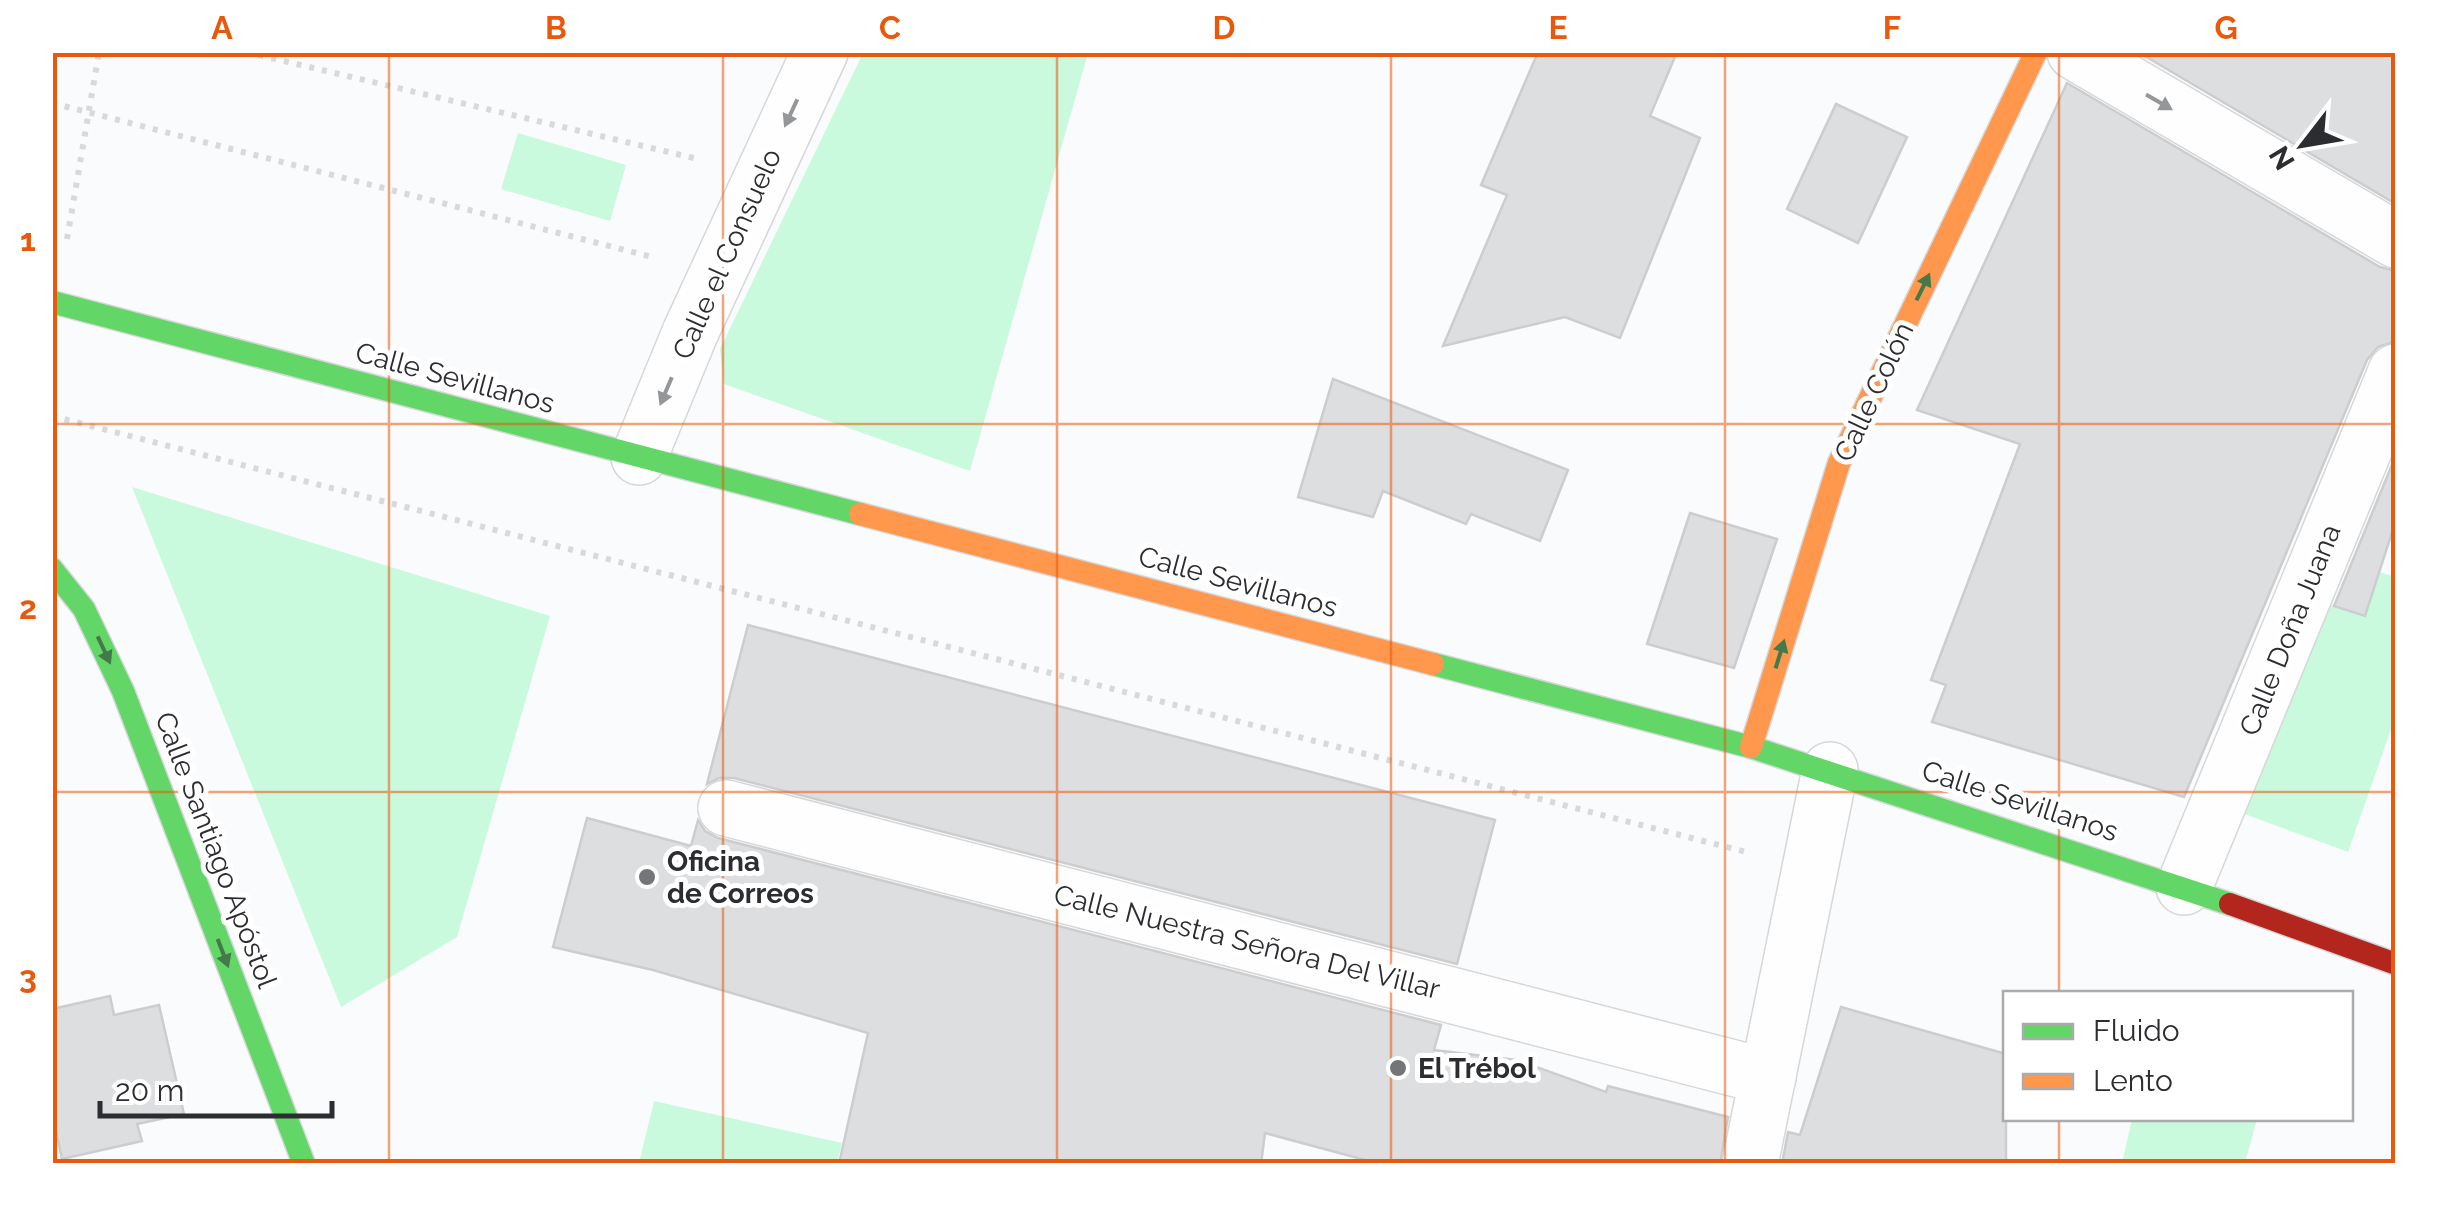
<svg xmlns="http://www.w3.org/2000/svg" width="2448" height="1216" font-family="Raleway,sans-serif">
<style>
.green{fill:#c9fadd}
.building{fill:#dddee0;stroke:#cccdcf;stroke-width:2.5}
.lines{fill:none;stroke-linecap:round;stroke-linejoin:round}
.street-casing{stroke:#d6d7d9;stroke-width:58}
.fast-casing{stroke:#d6d7d9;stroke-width:25}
.slow-casing{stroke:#d6d7d9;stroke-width:25}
.jam-casing{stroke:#d6d7d9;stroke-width:25}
.path{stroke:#d9d9d9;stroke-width:6;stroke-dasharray:5 8;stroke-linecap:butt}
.street{stroke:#fefeff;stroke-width:55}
.fast{stroke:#63d668;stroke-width:22}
.slow{stroke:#ff974d;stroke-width:22}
.jam{stroke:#b3261e;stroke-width:22}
.oneway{fill:#959698}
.oneway2{fill:#457949}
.grid{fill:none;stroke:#e8590c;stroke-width:2.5;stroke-opacity:0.55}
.poi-dot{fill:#747578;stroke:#fff;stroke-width:4}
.labels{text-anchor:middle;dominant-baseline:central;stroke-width:10;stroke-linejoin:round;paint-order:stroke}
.street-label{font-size:28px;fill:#2c2d30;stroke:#fff}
.poi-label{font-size:28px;font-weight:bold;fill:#2c2d30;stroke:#fff;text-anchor:start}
.neatline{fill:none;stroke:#e8590c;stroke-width:4}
.grid-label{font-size:32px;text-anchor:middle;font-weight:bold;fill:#e8590c}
</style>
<rect width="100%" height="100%" fill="#fafbfd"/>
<g class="green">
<path d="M 863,53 L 1088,53 L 970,471 L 724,384 L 720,349 Z"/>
<path d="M 518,133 L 626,165 L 610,221 L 501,189 Z"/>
<path d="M 132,487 L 550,616 L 457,937 L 341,1007 Z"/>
<path d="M 2379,572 L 2395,577 L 2395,718 L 2348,852 L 2234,810 L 2318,601 L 2365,616 Z"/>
<path d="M 654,1101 L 842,1143 L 837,1163 L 639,1163 Z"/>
<path d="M 2132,1119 L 2132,1118 L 2257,1119 L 2245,1163 L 2122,1163 Z"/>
</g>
<g class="building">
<path d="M 1538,52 L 1677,52 L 1650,116 L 1700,138 L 1620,338 L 1565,317 L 1443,346 L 1507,195 L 1481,185 Z"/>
<path d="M 2138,52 L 2396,52 L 2396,204 Z"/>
<path d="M 2067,83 L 2380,267 L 2396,271 L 2396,341 L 2378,347 L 2367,360 L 2184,797 L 1932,722 L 1946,685 L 1931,680 L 2020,444 L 1917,410 Z"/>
<path d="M 1836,104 L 1907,137 L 1858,243 L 1787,209 Z"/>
<path d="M 1333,379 L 1568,470 L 1540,541 L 1471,514 L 1466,524 L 1383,491 L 1373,517 L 1298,497 Z"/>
<path d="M 2396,455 L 2396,520 L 2365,616 L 2334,606 Z"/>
<path d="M 1690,513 L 1777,539 L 1734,668 L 1647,644 Z"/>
<path d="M 748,625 L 1495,820 L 1457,964 L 734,778 L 719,778 L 707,784 Z"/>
<path d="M 587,818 L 691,846 L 698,820 L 705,831 L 718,838 L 1441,1025 L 1434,1050 L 1517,1060 L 1606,1092 L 1608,1086 L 1728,1117 L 1720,1164 L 1380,1164 L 1265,1133 L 1261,1164 L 839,1164 L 868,1033 L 653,970 L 553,947 Z"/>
<path d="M 110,996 L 114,1015 L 159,1005 L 184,1114 L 137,1124 L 142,1141 L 62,1159 L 52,1112 L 52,1009 Z"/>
<path d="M 1841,1007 L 2006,1054 L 2006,1164 L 1782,1164 L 1788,1132 L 1800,1135 Z"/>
</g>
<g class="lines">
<g class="street-casing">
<g id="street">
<path d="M 2075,52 L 2396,240"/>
<path d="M 639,457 L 690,333 L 820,52"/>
<path d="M 726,808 L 1768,1077"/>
<path d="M 2184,887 L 2396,372"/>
<path d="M 1750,1164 L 1830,770"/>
</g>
</g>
<g class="fast-casing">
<g id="fast">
<path d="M 52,302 L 860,514"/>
<path d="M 52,569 L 84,609 L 123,691 L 304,1164"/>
<path d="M 1433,664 L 1751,747 L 2230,904"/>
</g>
</g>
<g class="slow-casing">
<g id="slow">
<path d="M 860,514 L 1433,664"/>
<path d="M 1751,747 L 1839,463 L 2036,52"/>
</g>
</g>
<g class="jam-casing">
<path id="jam" d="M 2230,904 L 2396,964"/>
</g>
<g class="path">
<path d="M 246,52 L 698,159"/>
<path d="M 52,103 L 652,257"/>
<path d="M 67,239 L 99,52"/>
<path d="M 52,416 L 1746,852"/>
</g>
<use href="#street" class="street"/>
<use href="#fast" class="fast"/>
<use href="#slow" class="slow"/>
<use href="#jam" class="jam"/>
</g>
<defs><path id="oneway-solid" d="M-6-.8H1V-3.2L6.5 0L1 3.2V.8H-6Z" transform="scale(2.5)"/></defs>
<g class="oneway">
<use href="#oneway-solid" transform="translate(2159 102) rotate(30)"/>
<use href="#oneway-solid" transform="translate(791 113) rotate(115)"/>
<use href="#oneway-solid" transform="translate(666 391) rotate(113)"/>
</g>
<g class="oneway2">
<use href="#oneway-solid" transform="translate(1923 287) rotate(-64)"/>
<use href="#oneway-solid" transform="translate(104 650) rotate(65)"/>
<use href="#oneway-solid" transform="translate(1780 654) rotate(-73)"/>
<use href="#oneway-solid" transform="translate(223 953) rotate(69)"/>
</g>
<path class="grid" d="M 389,52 L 389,1164M 723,52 L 723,1164M 1057,52 L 1057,1164M 1391,52 L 1391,1164M 1725,52 L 1725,1164M 2059,52 L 2059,994M 52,424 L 2396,424M 52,792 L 2396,792M 2059,1118 L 2059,1164"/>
<g class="poi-dot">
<circle cx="647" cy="877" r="10"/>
<circle cx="1398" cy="1068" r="10"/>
</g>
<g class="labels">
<g class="street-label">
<text transform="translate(727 254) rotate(-66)">Calle el Consuelo</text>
<text transform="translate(455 378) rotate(15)">Calle Sevillanos</text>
<text transform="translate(1874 392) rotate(-65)">Calle Colón</text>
<text transform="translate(1238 582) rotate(15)">Calle Sevillanos</text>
<text transform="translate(2290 630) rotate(-68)">Calle Doña Juana</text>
<text transform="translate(2020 801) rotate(18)">Calle Sevillanos</text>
<text transform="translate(216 850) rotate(69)">Calle Santiago Apóstol</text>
<text transform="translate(1247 942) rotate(14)">Calle Nuestra Señora Del Villar</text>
</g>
<g class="poi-label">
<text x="667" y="861">Oficina<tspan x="667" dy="32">de Correos</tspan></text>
<text x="1418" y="1068">El Trébol</text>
</g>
</g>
<rect width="2448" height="1216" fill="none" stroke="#ffffff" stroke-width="110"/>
<rect x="2003" y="991" width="350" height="130" fill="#ffffff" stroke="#ababac" stroke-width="2.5"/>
<rect x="2023" y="1024" width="50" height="15" fill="#63d668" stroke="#ababac" stroke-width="2.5"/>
<text x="2093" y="1041" font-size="30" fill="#2c2d30">Fluido</text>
<rect x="2023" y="1074" width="50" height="15" fill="#ff974d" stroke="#ababac" stroke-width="2.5"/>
<text x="2093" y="1091" font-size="30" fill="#2c2d30">Lento</text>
<g transform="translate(2303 145) rotate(239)" stroke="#ffffff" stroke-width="8" paint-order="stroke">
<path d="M0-8L18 38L0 25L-18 38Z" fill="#2c2d30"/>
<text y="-15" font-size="28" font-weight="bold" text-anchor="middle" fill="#2c2d30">N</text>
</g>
<path d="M100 1101v15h232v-15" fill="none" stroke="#2c2d30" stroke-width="5"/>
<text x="115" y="1101" font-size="30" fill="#2c2d30" stroke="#ffffff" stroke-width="8" paint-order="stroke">20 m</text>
<rect x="55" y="55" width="2338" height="1106" class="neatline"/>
<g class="grid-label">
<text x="222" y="39">A</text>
<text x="556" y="39">B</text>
<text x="890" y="39">C</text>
<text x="1224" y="39">D</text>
<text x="1558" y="39">E</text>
<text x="1892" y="39">F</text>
<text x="2226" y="39">G</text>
<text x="28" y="251">1</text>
<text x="28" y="619">2</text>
<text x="28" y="988">3</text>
</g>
</svg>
